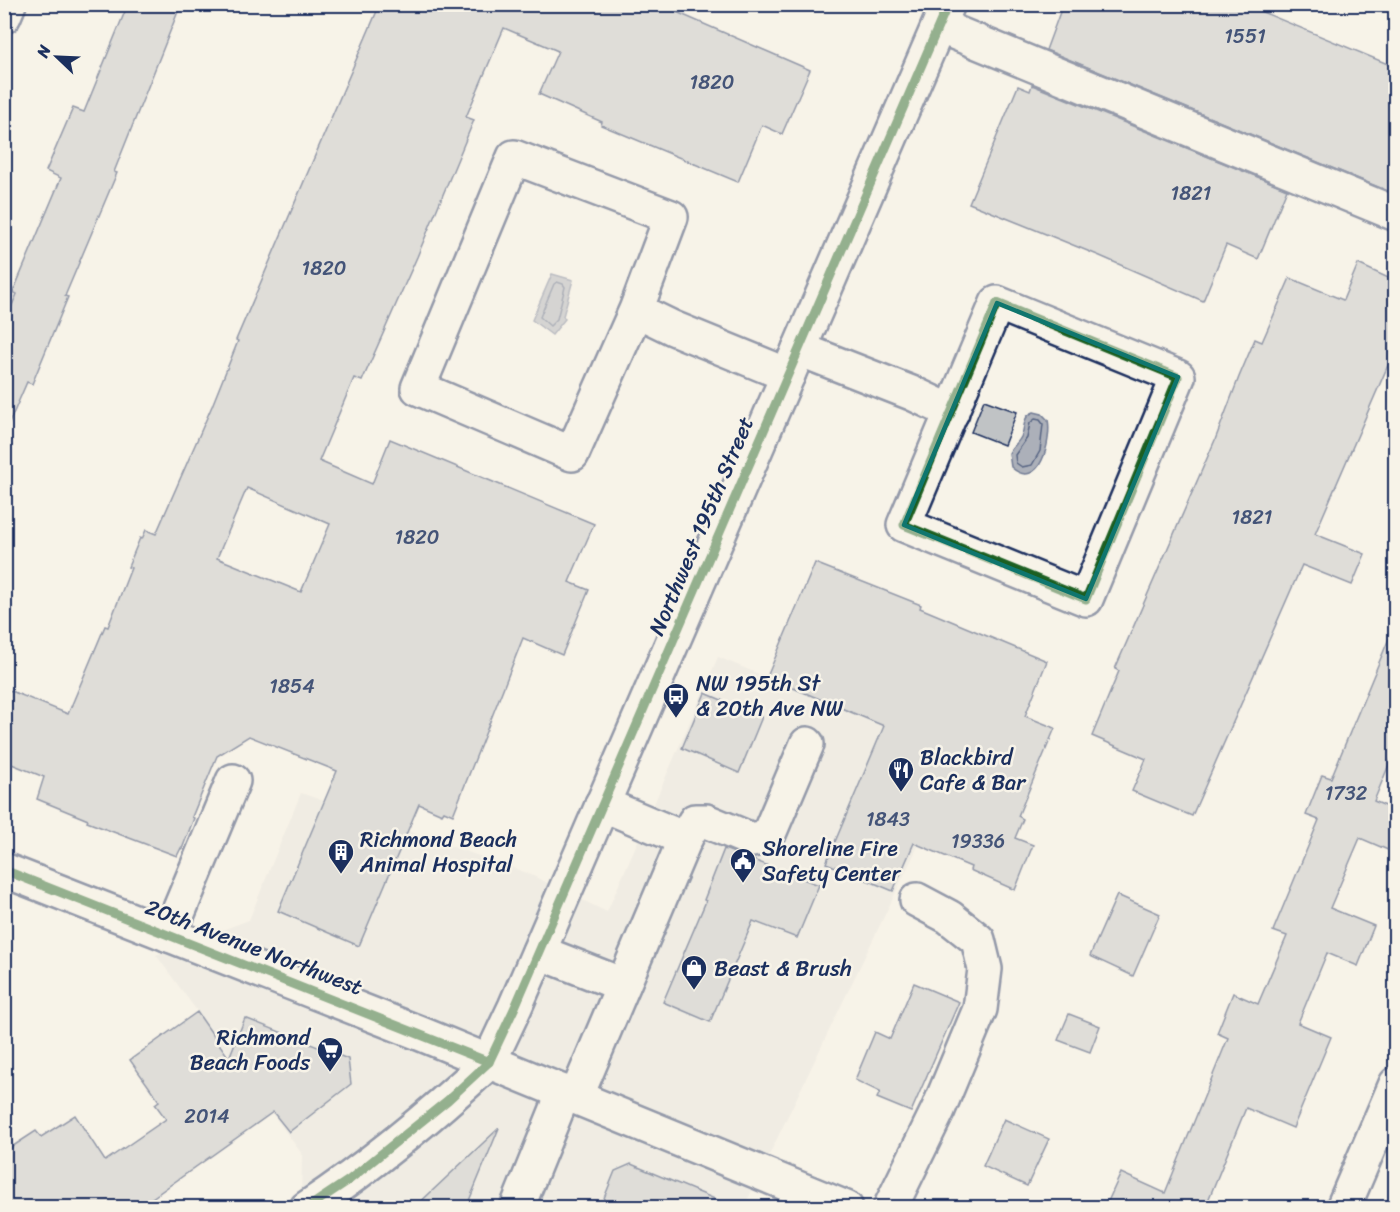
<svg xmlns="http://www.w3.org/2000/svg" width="1400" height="1212" font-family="Sriracha,sans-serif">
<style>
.built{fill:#e6e5de}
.water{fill:#acb0b9;stroke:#727c95;stroke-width:1.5}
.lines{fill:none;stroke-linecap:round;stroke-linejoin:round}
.shore{stroke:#556382;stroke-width:1.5}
.building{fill:#c0c3c5;stroke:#1b2f5e;stroke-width:1.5;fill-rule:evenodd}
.minor-casing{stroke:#1b2f5e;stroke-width:38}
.major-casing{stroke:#1b2f5e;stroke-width:38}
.minor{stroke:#f7f3e8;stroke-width:33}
.major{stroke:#f7f3e8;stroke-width:33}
.cycleway-casing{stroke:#f7f3e8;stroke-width:13}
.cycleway{stroke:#1b5e20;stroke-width:9}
.marked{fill:none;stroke:#0f766e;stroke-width:4.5;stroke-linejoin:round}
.labels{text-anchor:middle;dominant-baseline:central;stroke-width:5;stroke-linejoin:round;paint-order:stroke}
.number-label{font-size:20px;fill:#445478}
.street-label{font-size:22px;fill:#1b2f5e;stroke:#f7f3e8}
.poi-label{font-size:22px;fill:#1b2f5e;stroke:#f7f3e8;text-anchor:start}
</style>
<rect width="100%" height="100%" fill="#f7f3e8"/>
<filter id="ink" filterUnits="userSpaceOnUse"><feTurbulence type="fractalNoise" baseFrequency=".0167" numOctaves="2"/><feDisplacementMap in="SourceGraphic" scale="12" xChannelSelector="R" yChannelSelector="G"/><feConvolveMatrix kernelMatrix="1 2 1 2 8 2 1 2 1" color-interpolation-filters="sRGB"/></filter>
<g filter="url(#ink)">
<path class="built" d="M 718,657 L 960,759 L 744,1207 L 301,1207 L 302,1154 L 156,955 L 249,920 L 301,793 L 527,873 L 607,912 Z"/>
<g class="water">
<path d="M 552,274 L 573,280 L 563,316 L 565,319 L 552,335 L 532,320 Z"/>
<path d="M 1034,412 L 1042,414 L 1048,420 C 1052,439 1040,493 1011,467 L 1009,453 C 1012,447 1018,443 1021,437 C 1026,427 1021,417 1034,412 Z"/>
</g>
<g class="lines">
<g class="shore">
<path d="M 557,282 L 563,284 L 565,287 L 557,319 L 550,326 L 540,317 L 554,284 Z"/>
<path d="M 1035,419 L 1040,420 L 1043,424 L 1040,451 L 1032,465 L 1022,467 L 1016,463 L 1015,455 L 1027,438 L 1030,423 Z"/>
</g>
</g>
<g class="building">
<path d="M 128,4 L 181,4 L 114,172 L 117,173 L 65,296 L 68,297 L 32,384 L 27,382 L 4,435 L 4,323 L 17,294 L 13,292 L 61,178 L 46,171 L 73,108 L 84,112 Z"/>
<path d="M 380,4 L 658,4 L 810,70 L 782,134 L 762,125 L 738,182 L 601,125 L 602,122 L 539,94 L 558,51 L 504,28 L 466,117 L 474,120 L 417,257 L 362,381 L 354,378 L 319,461 L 372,484 L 390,439 L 594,524 L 569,582 L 589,590 L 562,655 L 523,638 L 453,815 L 444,811 L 442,814 L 419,804 L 359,946 L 278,911 L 337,771 L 249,736 L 217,756 L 192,817 L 194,818 L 182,849 L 181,848 L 177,856 L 87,822 L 88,820 L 37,799 L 44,777 L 4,761 L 4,688 L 68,714 L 105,626 L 108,627 L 131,568 L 128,567 L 140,538 L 142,539 L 146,530 L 156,534 L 212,406 L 238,341 L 236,340 ZM 247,488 L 330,524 L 301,592 L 217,558 Z"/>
<path d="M 1063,4 L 1243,4 L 1395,67 L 1395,194 L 1046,50 Z"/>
<path d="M 1032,85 L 1287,189 L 1258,259 L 1226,245 L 1203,301 L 1100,256 L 969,203 L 1018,86 L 1030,91 Z"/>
<path d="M 1358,264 L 1395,281 L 1395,349 L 1315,534 L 1365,554 L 1352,585 L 1302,565 L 1192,816 L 1132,791 L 1146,759 L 1092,736 L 1119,671 L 1115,669 L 1215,440 L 1239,377 L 1255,339 L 1262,342 L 1290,278 L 1343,300 Z"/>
<path d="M 984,400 L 1017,412 L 1004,445 L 971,432 Z"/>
<path d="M 815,563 L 921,605 L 920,608 L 1047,661 L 1025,716 L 1055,728 L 1018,816 L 1023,819 L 1015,838 L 1033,845 L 1015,890 L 970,870 L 971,867 L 914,843 L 893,891 L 826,863 L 884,726 L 767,677 Z"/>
<path d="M 1395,624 L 1395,750 L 1374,801 L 1395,810 L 1395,853 L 1360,838 L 1330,908 L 1374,926 L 1358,966 L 1327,953 L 1298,1023 L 1331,1037 L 1293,1128 L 1246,1108 L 1205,1208 L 1105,1208 L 1121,1173 L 1165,1193 L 1228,1038 L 1217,1033 L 1233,993 L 1258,1004 L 1287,936 L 1273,931 L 1319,820 L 1306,815 L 1322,775 L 1331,778 Z"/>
<path d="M 705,693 L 762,717 L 739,773 L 682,748 Z"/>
<path d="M 724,849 L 819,885 L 797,938 L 753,921 L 710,1022 L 663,1002 L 706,901 L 704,900 Z"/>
<path d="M 1117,895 L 1160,914 L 1133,976 L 1090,956 Z"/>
<path d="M 914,983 L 959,1002 L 911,1112 L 877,1098 L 880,1092 L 855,1080 L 875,1032 L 890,1039 Z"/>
<path d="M 197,1012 L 229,1058 L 245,1018 L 348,1059 L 351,1084 L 289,1132 L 273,1112 L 138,1208 L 4,1208 L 4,1152 L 36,1131 L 41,1137 L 75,1115 L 105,1161 L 166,1119 L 155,1104 L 159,1101 L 130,1060 Z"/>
<path d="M 1069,1014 L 1100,1026 L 1090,1052 L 1058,1040 Z"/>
<path d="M 1004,1119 L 1049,1139 L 1027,1186 L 983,1166 Z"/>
<path d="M 499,1128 L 466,1208 L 414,1208 Z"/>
<path d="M 631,1164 L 734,1207 L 734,1208 L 600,1208 L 615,1171 Z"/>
</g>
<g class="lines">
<g class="minor-casing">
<g id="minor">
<path d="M 4,16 L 9,4"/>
<path d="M 939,26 L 1396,214"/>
<path d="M 997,303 L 1178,377 L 1086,599 L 904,525 Z"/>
<path d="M 636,310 L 572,454 L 418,388 L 514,157 L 671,217 L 636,310 L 673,328 L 788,375"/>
<path d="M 799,349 L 914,394 L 952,412"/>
<path d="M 602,804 L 685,839"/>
<path d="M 4,870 L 419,1033 L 846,1208"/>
<path d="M 169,935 L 233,781"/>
<path d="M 539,952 L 623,985"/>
<path d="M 576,1097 L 685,839 L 695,821 L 706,821 L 752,840 L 768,836 L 807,744"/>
<path d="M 307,1208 C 372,1165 432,1115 489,1062"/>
<path d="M 517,1208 L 564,1092"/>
<path d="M 890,1208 L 938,1110 L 980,1009 L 985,969 L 978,940 L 949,917 L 917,900"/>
<path d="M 1343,1208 L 1396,1084"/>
</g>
</g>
<g class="major-casing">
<path id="major" d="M 489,1062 L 515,1007 L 948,4"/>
</g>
<use href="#minor" class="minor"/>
<use href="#major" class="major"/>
<g class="cycleway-casing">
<g id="cycleway">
<path d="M 997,303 L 1178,377 L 1086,599 L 904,525 Z"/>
<path d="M 4,870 L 489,1062"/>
<path d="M 307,1208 L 349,1180 L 448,1100 L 489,1062 L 515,1007 L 948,4"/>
</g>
</g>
<use href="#cycleway" class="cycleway"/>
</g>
</g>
<path d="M0 0H1400V1212H0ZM 997,303 L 1178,377 L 1086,599 L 904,525 Z" fill="#f7f3e8" fill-opacity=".55" fill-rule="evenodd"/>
<path class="marked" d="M 997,303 L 1178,377 L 1086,599 L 904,525 Z"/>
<defs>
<g id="bus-pin" transform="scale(1.35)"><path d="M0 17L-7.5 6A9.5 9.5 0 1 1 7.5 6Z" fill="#1b2f5e" stroke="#f7f3e8"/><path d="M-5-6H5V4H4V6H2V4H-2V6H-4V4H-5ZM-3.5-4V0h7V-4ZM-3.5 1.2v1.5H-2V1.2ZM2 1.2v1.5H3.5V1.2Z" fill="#fff"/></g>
<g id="restaurant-pin" transform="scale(1.35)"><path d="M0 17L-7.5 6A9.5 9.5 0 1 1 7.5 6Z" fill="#1b2f5e" stroke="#f7f3e8"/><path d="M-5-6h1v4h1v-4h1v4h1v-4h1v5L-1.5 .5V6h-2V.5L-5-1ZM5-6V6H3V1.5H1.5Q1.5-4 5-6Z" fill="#fff"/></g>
<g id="building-pin" transform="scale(1.35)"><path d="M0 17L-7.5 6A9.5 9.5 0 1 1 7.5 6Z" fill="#1b2f5e" stroke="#f7f3e8"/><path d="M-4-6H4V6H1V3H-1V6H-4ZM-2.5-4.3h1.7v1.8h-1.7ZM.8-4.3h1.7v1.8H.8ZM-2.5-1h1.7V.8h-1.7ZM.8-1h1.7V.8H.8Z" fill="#fff"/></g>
<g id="civic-pin" transform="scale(1.35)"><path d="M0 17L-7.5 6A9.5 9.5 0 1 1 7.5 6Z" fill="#1b2f5e" stroke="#f7f3e8"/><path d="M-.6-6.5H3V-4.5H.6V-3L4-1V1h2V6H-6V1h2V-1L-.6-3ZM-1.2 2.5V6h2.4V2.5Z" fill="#fff"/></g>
<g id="shop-pin" transform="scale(1.35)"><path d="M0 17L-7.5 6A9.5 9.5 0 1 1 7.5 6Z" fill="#1b2f5e" stroke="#f7f3e8"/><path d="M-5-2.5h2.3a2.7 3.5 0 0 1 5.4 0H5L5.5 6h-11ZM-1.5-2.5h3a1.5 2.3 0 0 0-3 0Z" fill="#fff"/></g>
<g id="supermarket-pin" transform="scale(1.35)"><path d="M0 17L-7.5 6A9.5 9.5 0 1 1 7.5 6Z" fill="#1b2f5e" stroke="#f7f3e8"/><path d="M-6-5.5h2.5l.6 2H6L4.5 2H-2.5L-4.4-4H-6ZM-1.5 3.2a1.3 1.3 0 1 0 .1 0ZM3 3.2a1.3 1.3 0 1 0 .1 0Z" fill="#fff"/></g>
</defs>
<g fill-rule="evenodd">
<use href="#bus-pin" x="676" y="696"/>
<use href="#restaurant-pin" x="901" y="770"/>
<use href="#building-pin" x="341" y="852"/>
<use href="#civic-pin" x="743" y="861"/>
<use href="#shop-pin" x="694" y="968"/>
<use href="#supermarket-pin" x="330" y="1050"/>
</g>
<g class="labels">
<g class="number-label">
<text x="1245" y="36">1551</text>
<text x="712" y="82">1820</text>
<text x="1191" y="193">1821</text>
<text x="324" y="268">1820</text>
<text x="1252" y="517">1821</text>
<text x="417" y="537">1820</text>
<text x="292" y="686">1854</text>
<text x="1346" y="793">1732</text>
<text x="888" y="819">1843</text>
<text x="978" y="841">19336</text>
<text x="207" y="1116">2014</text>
</g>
<g class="street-label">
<text transform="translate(701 526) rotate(-67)">Northwest 195th Street</text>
<text transform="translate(254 947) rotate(21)">20th Avenue Northwest</text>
</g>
<g class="poi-label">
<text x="696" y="683">NW 195th St<tspan x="696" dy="25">&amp; 20th Ave NW</tspan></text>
<text x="920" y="757">Blackbird<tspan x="920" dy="25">Cafe &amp; Bar</tspan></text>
<text x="360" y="839">Richmond Beach<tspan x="360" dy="25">Animal Hospital</tspan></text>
<text x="762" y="848">Shoreline Fire<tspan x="762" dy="25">Safety Center</tspan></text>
<text x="714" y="968">Beast &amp; Brush</text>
<text x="310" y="1037" text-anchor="end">Richmond<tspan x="310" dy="25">Beach Foods</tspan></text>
</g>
</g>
<rect width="1400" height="1212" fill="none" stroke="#f7f3e8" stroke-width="24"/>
<rect x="12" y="12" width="1376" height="1188" fill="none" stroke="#1b2f5e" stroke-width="2" filter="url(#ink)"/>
<g transform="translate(57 57) rotate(293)" stroke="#f7f3e8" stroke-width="4.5" paint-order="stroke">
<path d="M0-4.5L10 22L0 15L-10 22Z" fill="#1b2f5e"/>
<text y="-9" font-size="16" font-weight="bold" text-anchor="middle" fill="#1b2f5e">N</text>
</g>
</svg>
